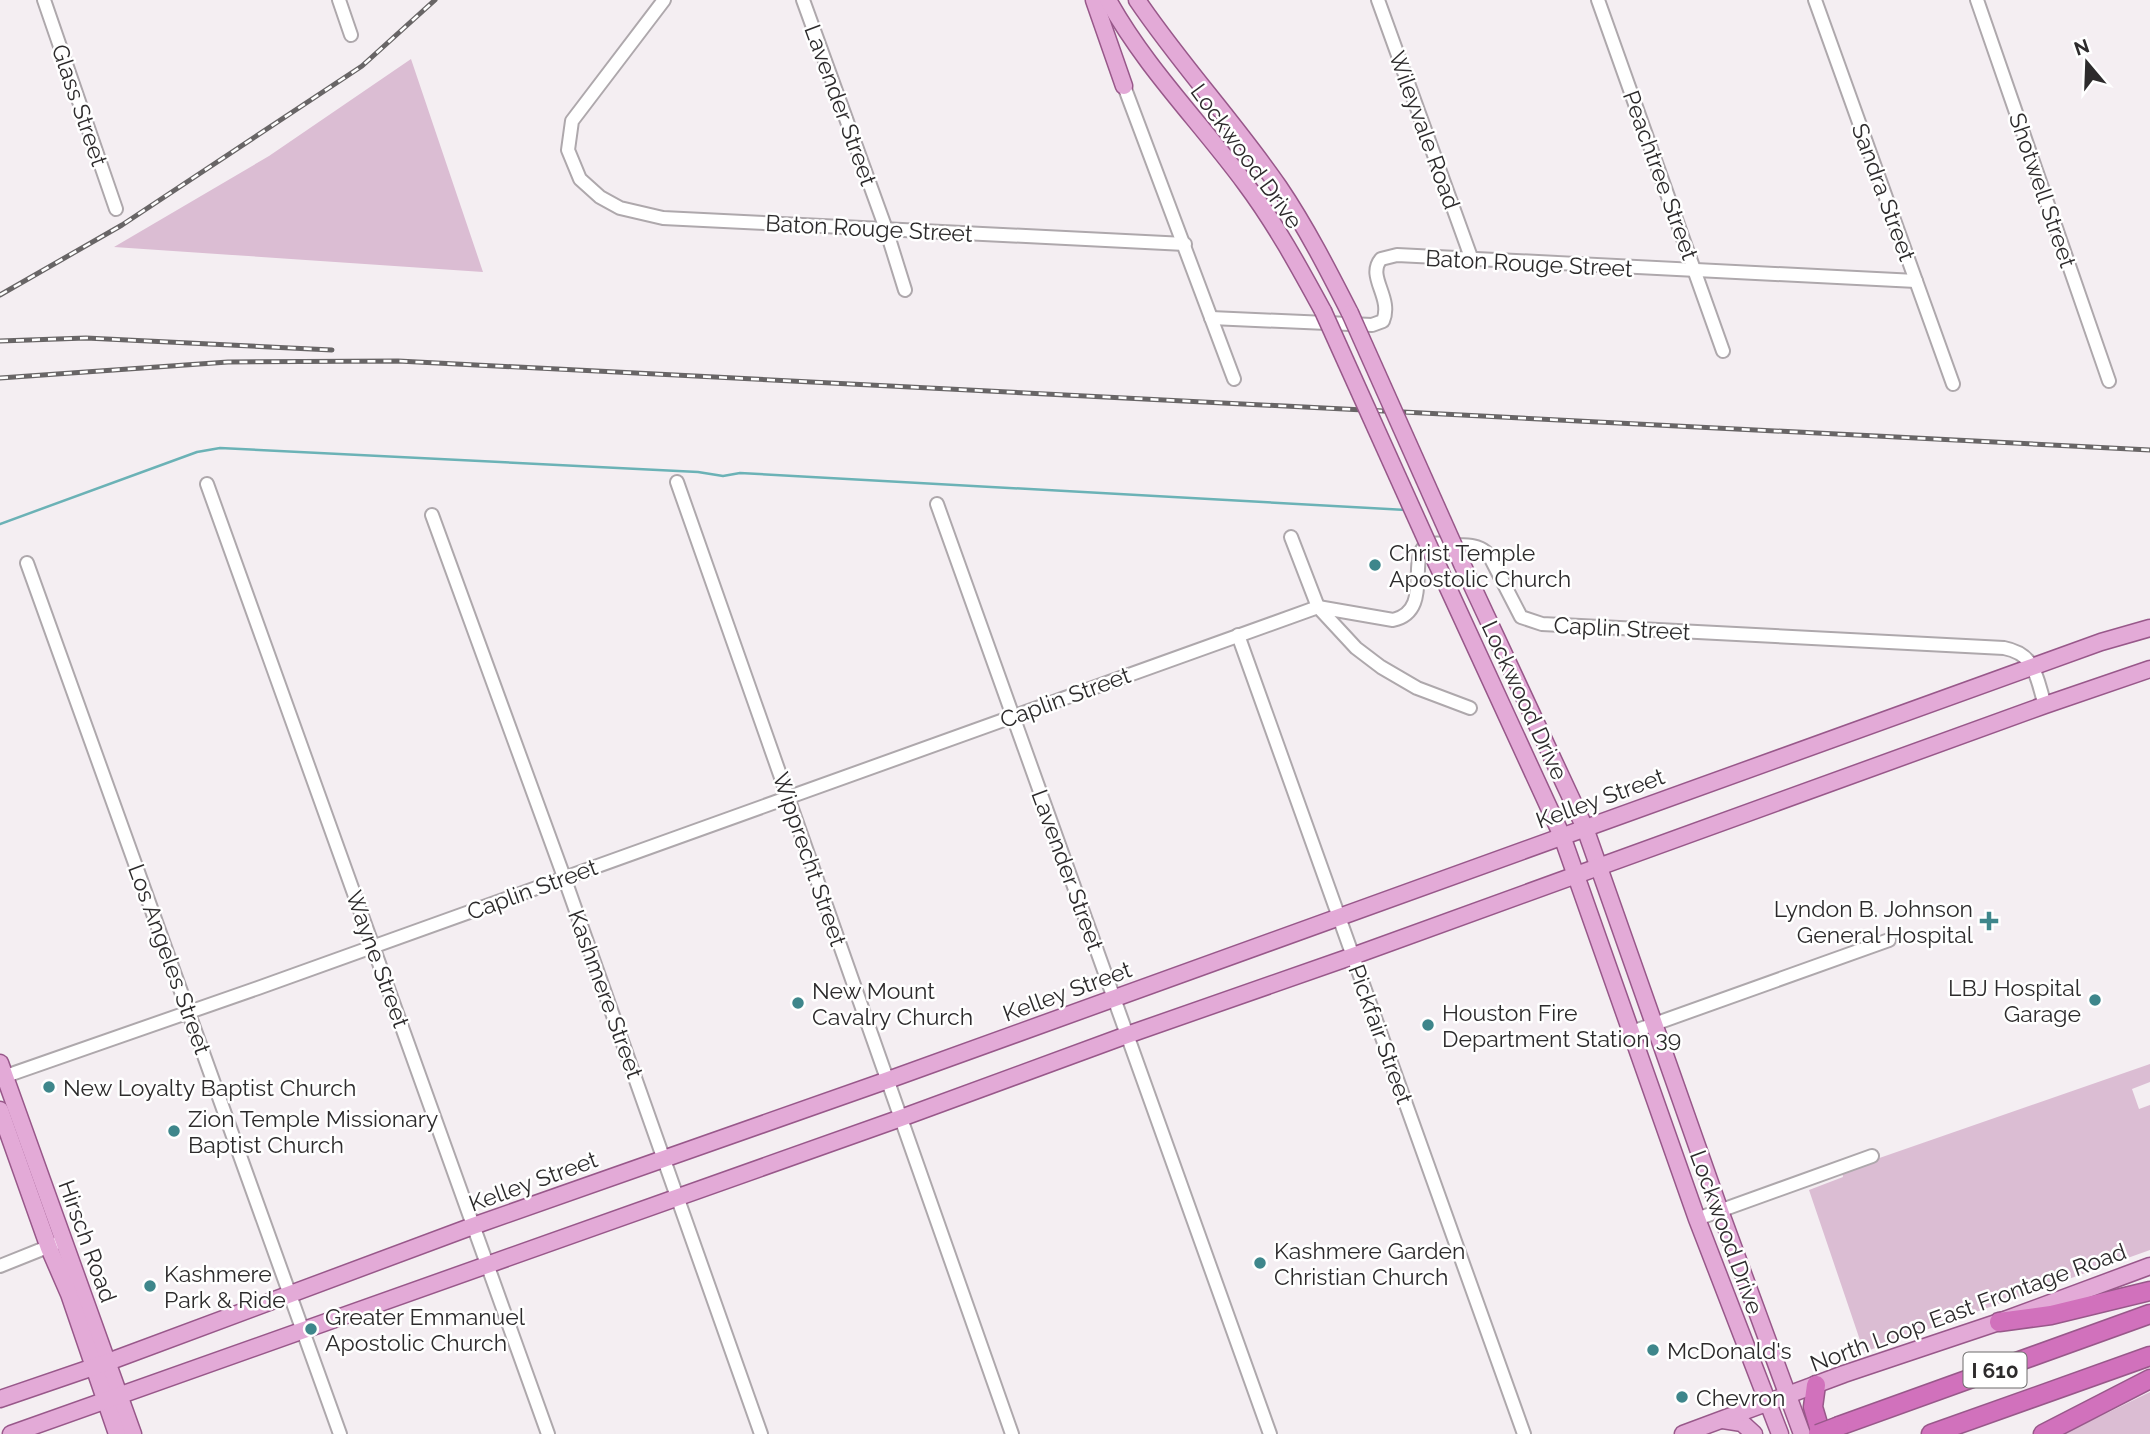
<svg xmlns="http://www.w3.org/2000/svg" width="2150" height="1434" font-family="Raleway,sans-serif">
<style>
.green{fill:#dbbdd3}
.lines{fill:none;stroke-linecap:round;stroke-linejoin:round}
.stream{stroke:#6bb2b6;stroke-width:2.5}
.minor-casing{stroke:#aea8ac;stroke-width:16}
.major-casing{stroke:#98588a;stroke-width:19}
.highway-casing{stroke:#98588a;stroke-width:21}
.minor{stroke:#fff;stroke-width:12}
.major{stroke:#e3aad7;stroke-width:16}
.highway{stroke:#d171bc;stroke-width:18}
.rail-casing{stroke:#686566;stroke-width:5}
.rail{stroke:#fff;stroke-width:2.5;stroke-dasharray:8;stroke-linecap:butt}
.major-bridge-casing{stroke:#98588a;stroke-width:19;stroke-linecap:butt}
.highway-bridge-casing{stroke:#98588a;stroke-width:21;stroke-linecap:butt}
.major-bridge{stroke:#e3aad7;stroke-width:16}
.highway-bridge{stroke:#d171bc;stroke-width:18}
.poi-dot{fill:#3e868b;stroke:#fff;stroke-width:2.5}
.labels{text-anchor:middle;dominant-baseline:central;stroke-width:5;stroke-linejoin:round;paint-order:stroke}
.shield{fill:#fff;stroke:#6c6b6b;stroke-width:2}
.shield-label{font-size:21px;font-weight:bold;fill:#2d2b2c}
.street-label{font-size:23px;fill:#2d2b2c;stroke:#fff}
.poi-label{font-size:23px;fill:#2d2b2c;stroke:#fff;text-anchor:start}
</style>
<rect width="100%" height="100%" fill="#f4eef2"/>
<g class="green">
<path d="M 411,59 L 483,272 L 114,247 L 269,156 Z"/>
<path d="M 2150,1064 L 2150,1082 L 2132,1089 L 2139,1109 L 2150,1105 L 2150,1250 L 1864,1352 L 1809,1190 L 1843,1177 L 1842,1171 Z"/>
<path d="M 2150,1392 L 2150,1434 L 2064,1434 Z"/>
</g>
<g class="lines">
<path class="stream" d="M 0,524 L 197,452 L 220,448 L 698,472 L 723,476 L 740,473 L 1406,510"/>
<g class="minor-casing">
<g id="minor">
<path d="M 44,0 L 116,209"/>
<path d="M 339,0 L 351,35"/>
<path d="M 664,0 L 572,121 L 568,150 L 580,179 L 600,197 L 620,208 L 663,218 L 1185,244"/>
<path d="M 803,0 L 886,229 L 905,290"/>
<path d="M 1378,0 L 1472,260"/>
<path d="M 1598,0 L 1723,351"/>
<path d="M 1815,0 L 1953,384"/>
<path d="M 1977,0 L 2109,381"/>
<path d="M 1124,86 L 1234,379"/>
<path d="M 1211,318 L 1372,325 L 1383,321 C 1393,297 1366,277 1381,259 L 1397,255 L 1916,281"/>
<path d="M 677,482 L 1012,1434"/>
<path d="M 207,484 L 548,1434"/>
<path d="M 937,504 L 1270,1434"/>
<path d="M 432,515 L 564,877 L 761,1434"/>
<path d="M 1291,537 L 1318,607 L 1356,648 L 1381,667 L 1417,688 L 1470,708"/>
<path d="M 27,563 L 340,1434"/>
<path d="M 1238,635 L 1524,1434"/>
<path d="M 1632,1032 L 1889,940"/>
<path d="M 0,1078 L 258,988 L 1318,607 L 1393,620 C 1436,611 1403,549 1431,544 C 1439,542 1450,545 1458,545 C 1471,546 1480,545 1489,555 L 1521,617 L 1542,624 L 2004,648 C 2036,654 2036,677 2045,705"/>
<path d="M 1697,1219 L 1872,1156"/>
<path d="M 0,1266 L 55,1244"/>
</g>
</g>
<g class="major-casing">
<g id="major">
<path d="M 1094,0 L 1124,86"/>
<path d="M 1108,0 C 1145,67 1200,122 1245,183 C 1275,223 1299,267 1323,311"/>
<path d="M 1137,0 C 1181,65 1235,123 1279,187 C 1306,227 1328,270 1350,313"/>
<path d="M 1437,564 L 1562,836 L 1697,1219 L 1780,1434"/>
<path d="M 1462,564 L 1585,828 L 1720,1211 L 1802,1434"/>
<path d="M 0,1063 L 133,1434"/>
<path d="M 0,1110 L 49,1248 L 69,1294 L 117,1434"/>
<path d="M 0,1399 L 108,1362 L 473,1226 L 888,1080 L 2101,642 L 2150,628"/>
<path d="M 1723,1420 L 1742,1423 L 1754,1434"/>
<path d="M 11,1434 L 901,1118 L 1127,1035 L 1353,956 L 2045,705 L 2150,669"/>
<path d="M 1683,1434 L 1844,1374 L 1999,1322 L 2150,1266"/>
</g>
</g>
<g class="highway-casing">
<g id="highway">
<path d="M 1999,1322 L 2051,1315 L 2150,1291"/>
<path d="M 1816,1385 L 1813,1407 L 1821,1434"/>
<path d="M 1839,1426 L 2150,1314"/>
<path d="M 1931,1434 L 2150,1356"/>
<path d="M 2043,1434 L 2150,1379"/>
</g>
</g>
<use href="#minor" class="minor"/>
<use href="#major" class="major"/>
<use href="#highway" class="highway"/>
<g class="rail-casing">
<g id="rail">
<path d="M 0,295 L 122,225 L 362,66 L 435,0"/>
<path d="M 0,341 L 86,338 L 332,350"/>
<path d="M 0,378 L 228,362 L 398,361 L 2150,450"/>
</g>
</g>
<use href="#rail" class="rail"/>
<g class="major-bridge-casing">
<g id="major-bridge">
<path d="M 1323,311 L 1437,564"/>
<path d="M 1350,313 L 1462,564"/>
</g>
</g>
<g class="highway-bridge-casing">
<path id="highway-bridge" d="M 1818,1434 L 1839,1426"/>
</g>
<use href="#major-bridge" class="major-bridge"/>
<use href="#highway-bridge" class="highway-bridge"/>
</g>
<g class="poi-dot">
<circle cx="1375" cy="565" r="7"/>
<path d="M1985.5 910.5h7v7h7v7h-7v7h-7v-7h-7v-7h7z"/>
<circle cx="2095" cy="1000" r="7"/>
<circle cx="798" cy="1003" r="7"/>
<circle cx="1428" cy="1025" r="7"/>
<circle cx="49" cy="1087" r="7"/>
<circle cx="174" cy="1131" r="7"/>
<circle cx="1260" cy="1263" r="7"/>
<circle cx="150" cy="1286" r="7"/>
<circle cx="311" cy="1329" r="7"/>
<circle cx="1653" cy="1350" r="7"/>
<circle cx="1682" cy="1397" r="7"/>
</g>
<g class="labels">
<rect class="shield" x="1963.5" y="1352.5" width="63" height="35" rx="5"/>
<g class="shield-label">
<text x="1995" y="1370">I 610</text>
</g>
<g class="street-label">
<text transform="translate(80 105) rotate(71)">Glass Street</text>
<text transform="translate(841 105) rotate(70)">Lavender Street</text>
<text transform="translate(1425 130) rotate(70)">Wileyvale Road</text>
<text transform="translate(1247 156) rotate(54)">Lockwood Drive</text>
<text transform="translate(1661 175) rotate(70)">Peachtree Street</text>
<text transform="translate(2043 190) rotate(71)">Shotwell Street</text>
<text transform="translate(1884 192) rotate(70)">Sandra Street</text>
<text transform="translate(869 228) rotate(3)">Baton Rouge Street</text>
<text transform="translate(1529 263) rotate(3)">Baton Rouge Street</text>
<text transform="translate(1622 628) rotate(3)">Caplin Street</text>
<text transform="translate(1065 697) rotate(-20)">Caplin Street</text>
<text transform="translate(1525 700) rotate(65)">Lockwood Drive</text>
<text transform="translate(1600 798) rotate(-20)">Kelley Street</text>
<text transform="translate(810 859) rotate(71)">Wipprecht Street</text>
<text transform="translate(1068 870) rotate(70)">Lavender Street</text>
<text transform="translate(532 889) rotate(-20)">Caplin Street</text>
<text transform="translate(170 959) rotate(70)">Los Angeles Street</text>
<text transform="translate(378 959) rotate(70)">Wayne Street</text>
<text transform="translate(1067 991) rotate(-20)">Kelley Street</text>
<text transform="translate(606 994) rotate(70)">Kashmere Street</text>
<text transform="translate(1381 1034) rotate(70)">Pickfair Street</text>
<text transform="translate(533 1181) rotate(-20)">Kelley Street</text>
<text transform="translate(1727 1232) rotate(70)">Lockwood Drive</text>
<text transform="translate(88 1241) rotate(70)">Hirsch Road</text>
<text transform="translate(1968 1307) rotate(-20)">North Loop East Frontage Road</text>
</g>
<g class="poi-label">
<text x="1389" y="552">Christ Temple<tspan x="1389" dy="26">Apostolic Church</tspan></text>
<text x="1973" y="908" text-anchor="end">Lyndon B. Johnson<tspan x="1973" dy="26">General Hospital</tspan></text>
<text x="2081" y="987" text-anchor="end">LBJ Hospital<tspan x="2081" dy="26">Garage</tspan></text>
<text x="812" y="990">New Mount<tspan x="812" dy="26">Cavalry Church</tspan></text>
<text x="1442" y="1012">Houston Fire<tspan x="1442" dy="26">Department Station 39</tspan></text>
<text x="63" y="1087">New Loyalty Baptist Church</text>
<text x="188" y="1118">Zion Temple Missionary<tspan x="188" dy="26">Baptist Church</tspan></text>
<text x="1274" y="1250">Kashmere Garden<tspan x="1274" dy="26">Christian Church</tspan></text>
<text x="164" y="1273">Kashmere<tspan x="164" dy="26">Park &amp; Ride</tspan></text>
<text x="325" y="1316">Greater Emmanuel<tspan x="325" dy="26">Apostolic Church</tspan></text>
<text x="1667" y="1350">McDonald's</text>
<text x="1696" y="1397">Chevron</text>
</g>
</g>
<g transform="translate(2087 63) rotate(341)" stroke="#ffffff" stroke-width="5" paint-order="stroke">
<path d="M0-5L12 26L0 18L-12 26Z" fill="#2d2b2c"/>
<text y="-10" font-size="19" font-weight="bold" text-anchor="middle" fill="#2d2b2c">N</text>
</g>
</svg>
